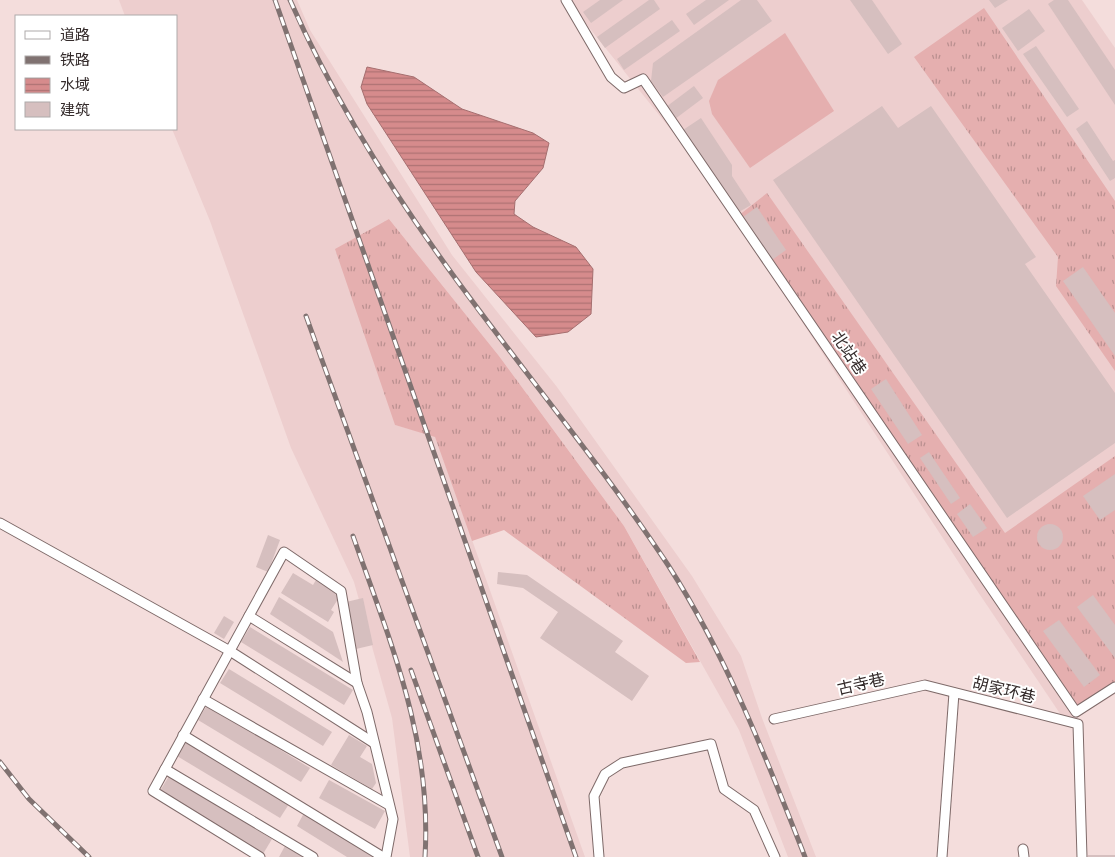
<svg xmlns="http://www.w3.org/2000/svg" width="1115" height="857" font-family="'DM Sans','Noto Sans SC',sans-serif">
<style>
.built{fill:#edcece}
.grass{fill:url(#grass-tufts)}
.pitch{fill:#e5afaf}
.water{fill:url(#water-rules);stroke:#a56e6f}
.building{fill:#d6bfbf}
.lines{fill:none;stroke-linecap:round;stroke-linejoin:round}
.minor-casing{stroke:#7e6a69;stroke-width:11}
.minor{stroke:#fff;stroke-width:9}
.rail-casing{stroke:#807271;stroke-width:5}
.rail{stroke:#fff;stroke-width:3;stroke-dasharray:9;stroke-linecap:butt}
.labels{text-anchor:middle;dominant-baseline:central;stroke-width:4;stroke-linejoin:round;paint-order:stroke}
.street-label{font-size:16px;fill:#342b2b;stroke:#fff}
</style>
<defs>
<pattern id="grass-tufts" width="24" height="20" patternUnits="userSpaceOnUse" patternTransform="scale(1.25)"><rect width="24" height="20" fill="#e5afaf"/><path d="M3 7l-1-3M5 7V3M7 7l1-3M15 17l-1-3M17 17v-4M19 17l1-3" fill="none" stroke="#ba8f8f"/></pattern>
<pattern id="water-rules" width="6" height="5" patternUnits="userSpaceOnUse" patternTransform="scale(1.25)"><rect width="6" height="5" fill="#d68b8c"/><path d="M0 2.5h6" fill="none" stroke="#ae7273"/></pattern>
</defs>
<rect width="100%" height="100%" fill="#f4dddc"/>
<g class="built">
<path d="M 119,0 L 297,0 L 310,30 L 452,255 L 557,387 L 692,576 L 741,656 L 762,718 L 816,857 L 788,857 L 739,730 L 624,526 L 499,356 L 389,219 L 395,425 L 435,436 L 585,857 L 410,857 L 392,718 L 354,582 L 291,448 L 210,221 L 172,129 L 176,129 L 176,16 L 125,16 Z"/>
<path d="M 567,0 L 1082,0 L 1115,48 L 1115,694 L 1067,724 L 976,589 L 704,171 Z"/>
</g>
<g class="grass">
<path d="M 984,8 L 1115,201 L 1115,371 L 1056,286 L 1058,257 L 914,57 Z"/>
<path d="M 767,193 L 1005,533 L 1115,456 L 1115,687 L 1076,712 L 738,216 Z"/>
<path d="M 389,219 L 499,356 L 624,526 L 700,662 L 686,663 L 504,530 L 472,541 L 435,437 L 395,425 L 335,249 Z"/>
</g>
<path class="pitch" d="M 785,33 L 834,111 L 750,168 L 712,114 L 709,101 L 718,80 Z"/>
<path class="water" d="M 367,67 L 414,77 L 462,109 L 533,133 L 549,143 L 543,168 L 515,201 L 514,214 L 533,227 L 576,247 L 593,269 L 591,314 L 568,332 L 536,337 L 476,272 L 367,104 L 361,87 Z"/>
<g class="building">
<path d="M 600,0 L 623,0 L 591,23 L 583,12 Z"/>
<path d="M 649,0 L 654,0 L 660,9 L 605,48 L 597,37 Z"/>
<path d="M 706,0 L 729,0 L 694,25 L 686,14 Z"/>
<path d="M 741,0 L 757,0 L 772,21 L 663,97 L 651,81 L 653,63 Z"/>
<path d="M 850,0 L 872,0 L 902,44 L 888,54 Z"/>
<path d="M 989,0 L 1008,0 L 995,8 Z"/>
<path d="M 1054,0 L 1068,0 L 1115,70 L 1115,105 L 1048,4 Z"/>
<path d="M 1029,9 L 1045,31 L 1018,51 L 1002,28 Z"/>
<path d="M 672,20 L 680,31 L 624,70 L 617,59 Z"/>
<path d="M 1036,46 L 1079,109 L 1067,117 L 1023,54 Z"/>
<path d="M 694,86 L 703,98 L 675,119 L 666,107 Z"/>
<path d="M 882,106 L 898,128 L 931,106 L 1036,257 L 1025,264 L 1115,393 L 1115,443 L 1007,518 L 773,180 Z"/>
<path d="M 701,118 L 732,165 L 732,176 L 751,205 L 739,212 L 683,130 Z"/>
<path d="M 1087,121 L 1113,161 L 1115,160 L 1115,178 L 1110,181 L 1076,129 Z"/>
<path d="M 757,207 L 786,250 L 772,260 L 743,217 Z"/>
<path d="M 1083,267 L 1115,313 L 1115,356 L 1063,281 Z"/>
<path d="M 886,379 L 922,435 L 908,444 L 871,389 Z"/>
<path d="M 929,452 L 960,498 L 951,504 L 920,458 Z"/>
<path d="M 1115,474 L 1115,510 L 1100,520 L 1083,496 Z"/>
<path d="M 970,504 L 987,528 L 973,537 L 957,514 Z"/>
<circle cx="1050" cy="537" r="13"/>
<path d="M 268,535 L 280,540 L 268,572 L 256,567 Z"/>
<path d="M 498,572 L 527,575 L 623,641 L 615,652 L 649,676 L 632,701 L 540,638 L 558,612 L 523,588 L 497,584 Z"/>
<path d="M 293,573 L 313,585 L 316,580 L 340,596 L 331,610 L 334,612 L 328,622 L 281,593 Z"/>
<path d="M 1093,595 L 1115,625 L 1115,658 L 1077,607 Z"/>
<path d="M 279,597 L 333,632 L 343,662 L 270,614 Z"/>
<path d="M 363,598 L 373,645 L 356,649 L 346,602 Z"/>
<path d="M 224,616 L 234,622 L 224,639 L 214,633 Z"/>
<path d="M 1059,620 L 1100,675 L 1084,687 L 1043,631 Z"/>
<path d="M 250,627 L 353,690 L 344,705 L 241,642 Z"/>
<path d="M 229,669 L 332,732 L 323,746 L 220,683 Z"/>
<path d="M 207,705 L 310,768 L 301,782 L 198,720 Z"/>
<path d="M 349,735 L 367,746 L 360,757 L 372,764 L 376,783 L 372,789 L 331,765 Z"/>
<path d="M 186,741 L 289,804 L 280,818 L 177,756 Z"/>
<path d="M 169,776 L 272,839 L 263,854 L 160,791 Z"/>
<path d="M 329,780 L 385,811 L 375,829 L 319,798 Z"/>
<path d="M 304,813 L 374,857 L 347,857 L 297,826 Z"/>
<path d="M 286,844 L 306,857 L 279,857 Z"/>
<rect x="1088" y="855" width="27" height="2"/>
</g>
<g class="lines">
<g class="minor-casing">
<g id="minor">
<path d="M 566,0 L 611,77 L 624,88 L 643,79 L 1076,712 L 1115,687"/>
<path d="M 0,523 L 230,651 L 374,743"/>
<path d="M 249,616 L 357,683"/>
<path d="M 203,699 L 389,805"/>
<path d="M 774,719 L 925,685 L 1078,724 L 1082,857"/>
<path d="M 183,735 L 383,857"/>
<path d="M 165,769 L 313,857"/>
<path d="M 1023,849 L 1024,857"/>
<path d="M 260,857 L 153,791 L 284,552 L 341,591 L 357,683 L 367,712 L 393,819 L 386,857"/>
<path d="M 599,857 L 594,796 L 605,774 L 622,763 L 711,744 L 724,789 L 754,810 L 775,857"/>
<path d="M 942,857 L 954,693"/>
</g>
</g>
<use href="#minor" class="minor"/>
<g class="rail-casing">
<g id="rail">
<path d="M 275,0 L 576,857"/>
<path d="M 290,0 C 330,91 382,176 440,257 C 514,361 597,458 668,565 C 726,655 766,757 805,857"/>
<path d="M 306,316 L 502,857"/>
<path d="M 353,536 C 391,644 432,739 425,857"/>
<path d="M 411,670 L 478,857"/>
<path d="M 0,762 L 29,799 L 89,857"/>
</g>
</g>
<use href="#rail" class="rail"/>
</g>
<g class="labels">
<g class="street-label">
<text transform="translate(849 353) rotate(56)">北站巷</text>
<text transform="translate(861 684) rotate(-13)">古寺巷</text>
<text transform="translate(1004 690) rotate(14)">胡家环巷</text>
</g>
</g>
<rect x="15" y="15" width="162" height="115" fill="#ffffff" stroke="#aeaaaa"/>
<rect x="25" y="31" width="25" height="8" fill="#ffffff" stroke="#aeaaaa"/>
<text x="60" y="40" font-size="15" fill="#342b2b">道路</text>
<rect x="25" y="56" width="25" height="8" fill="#807271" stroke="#aeaaaa"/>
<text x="60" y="65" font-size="15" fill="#342b2b">铁路</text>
<rect x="25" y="78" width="25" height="15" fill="url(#water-rules)" stroke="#aeaaaa"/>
<text x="60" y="90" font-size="15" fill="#342b2b">水域</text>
<rect x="25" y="102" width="25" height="15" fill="#d6bfbf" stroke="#aeaaaa"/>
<text x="60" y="115" font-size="15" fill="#342b2b">建筑</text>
</svg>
